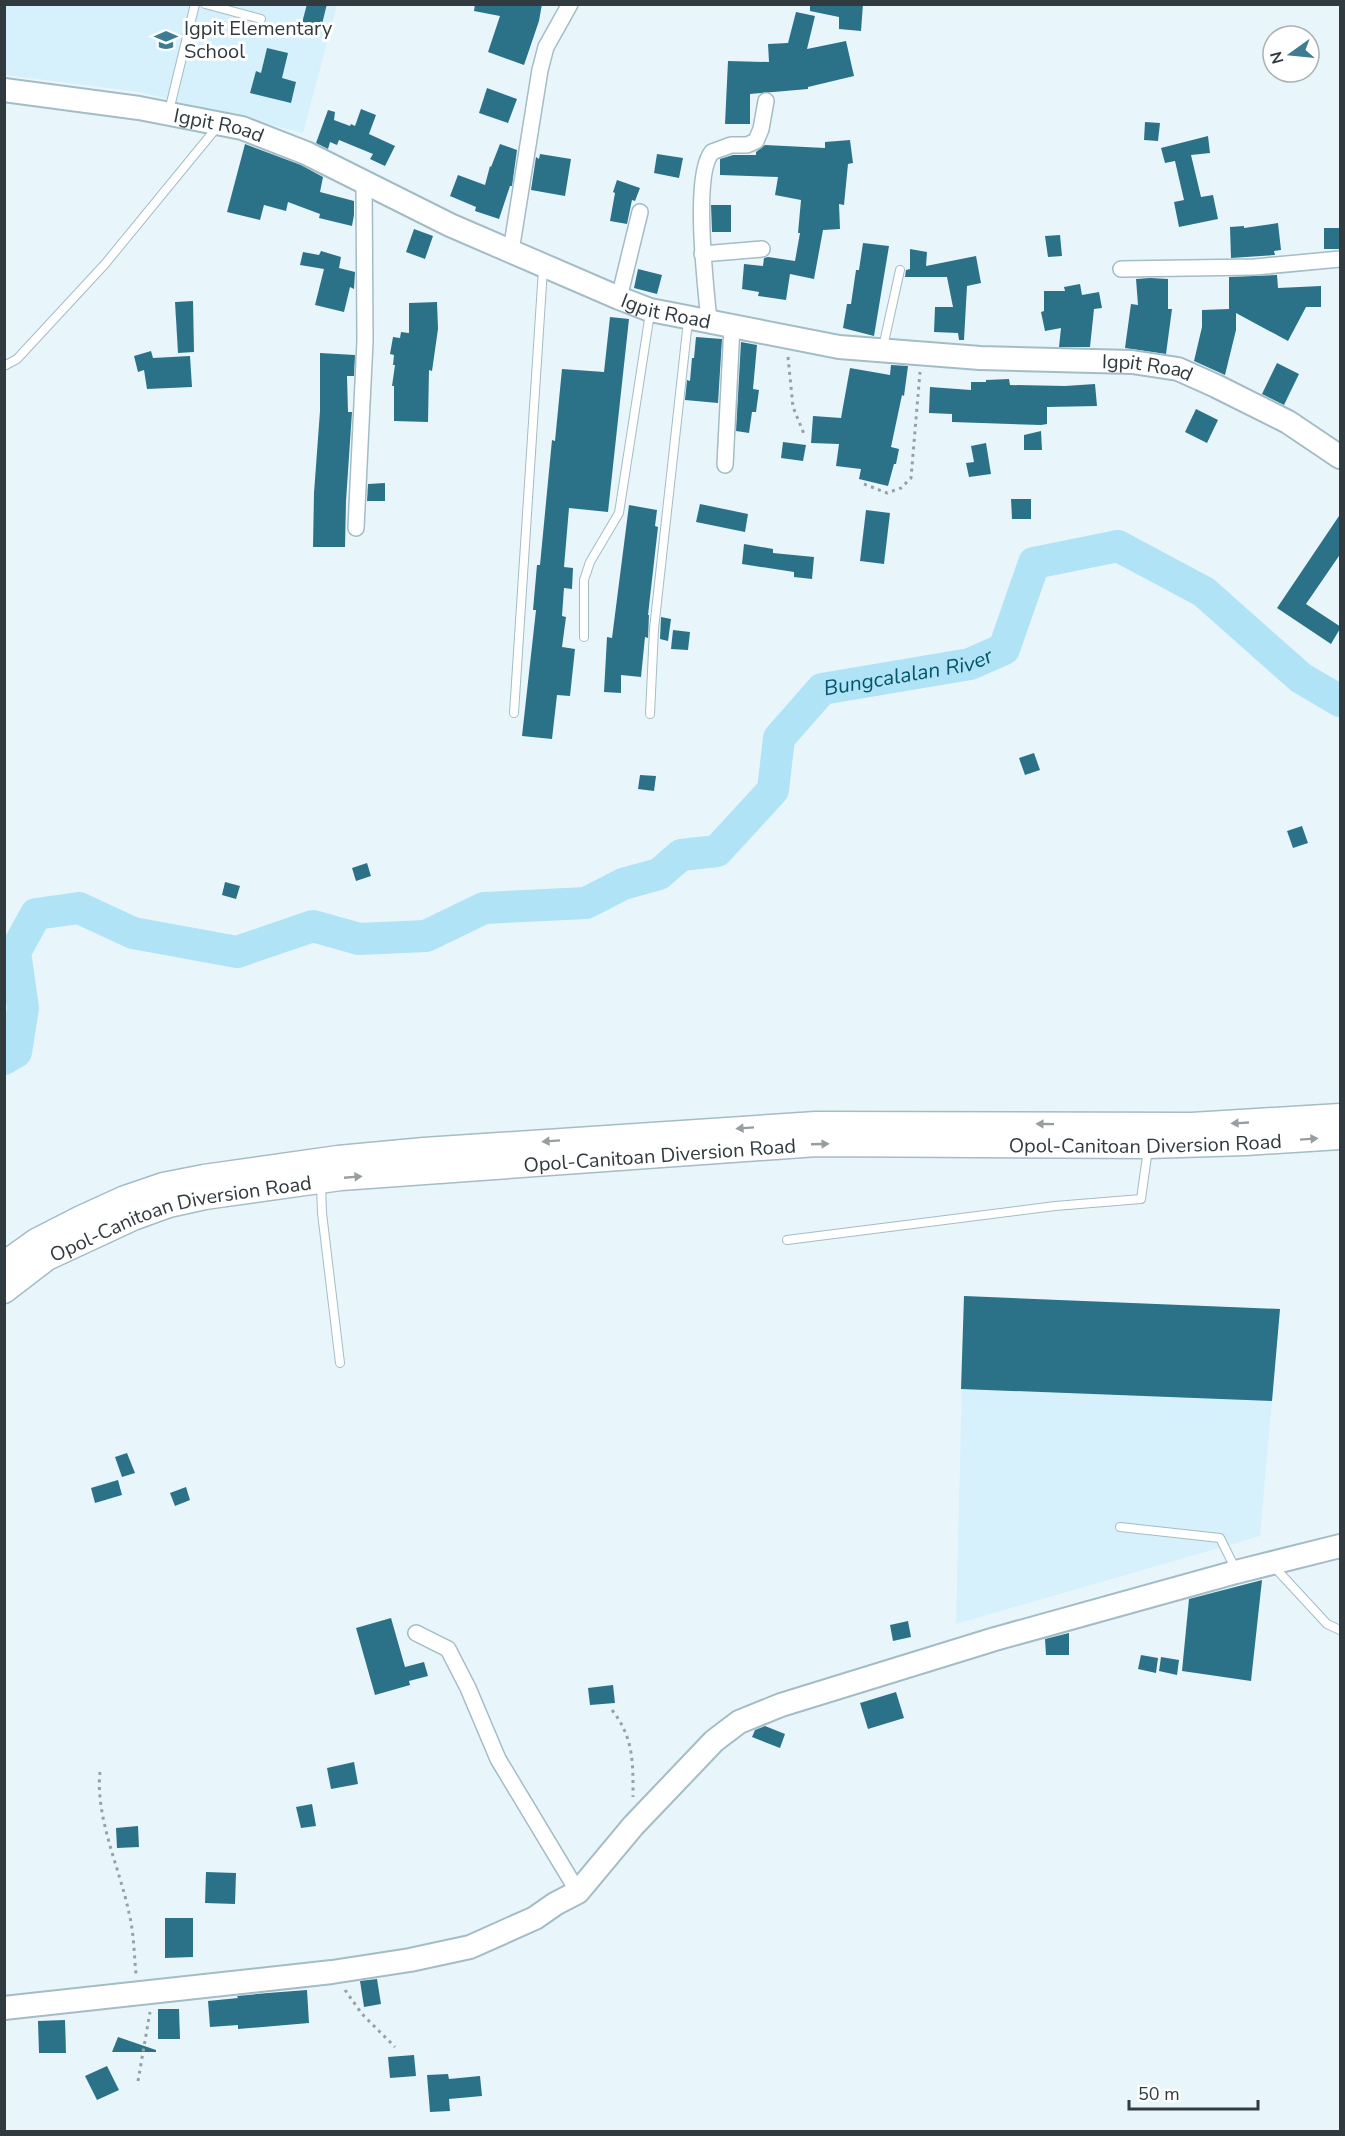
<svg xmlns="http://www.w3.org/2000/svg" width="1345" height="2136" font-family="'Nunito Sans',sans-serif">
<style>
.built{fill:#d6f1fb}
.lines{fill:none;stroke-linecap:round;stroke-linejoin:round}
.river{stroke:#b0e3f6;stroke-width:32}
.building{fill:#2b7289}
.lane-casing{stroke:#a4bcc5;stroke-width:10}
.street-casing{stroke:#a4bcc5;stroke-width:18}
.secondary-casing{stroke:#a4bcc5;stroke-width:26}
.primary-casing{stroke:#a4bcc5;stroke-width:27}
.path{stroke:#95a1a6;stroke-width:3;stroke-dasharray:3 4.5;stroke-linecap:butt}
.lane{stroke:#fff;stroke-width:8}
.street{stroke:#fff;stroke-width:15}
.secondary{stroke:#fff;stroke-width:22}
.primary{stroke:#fff;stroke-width:24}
.oneway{fill:#989d9f}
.labels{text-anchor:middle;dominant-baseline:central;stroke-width:6;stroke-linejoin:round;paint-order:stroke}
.poi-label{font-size:20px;fill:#313b3f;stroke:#fff;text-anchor:start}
.street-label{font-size:20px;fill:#313b3f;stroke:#fff}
.water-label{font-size:21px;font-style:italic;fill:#02556a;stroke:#fff}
</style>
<rect width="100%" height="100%" fill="#e8f6fc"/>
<g class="built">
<path d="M 5,5 L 337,5 L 303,133 L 140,92 L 5,75 Z"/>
<path d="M 964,1296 L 1280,1309 L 1260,1536 L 956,1624 Z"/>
</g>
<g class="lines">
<path class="river" id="s1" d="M 4,1059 L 16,1052 L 23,1008 L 15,952 L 36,914 L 79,908 L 133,933 L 237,952 L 313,926 L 359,939 L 426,936 L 484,908 L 586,903 L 623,884 L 659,874 L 681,855 L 717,851 L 773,790 L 779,738 L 822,689 L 970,664 L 1004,649 L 1034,563 L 1118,546 L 1204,592 L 1301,678 L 1340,701"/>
</g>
<g class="building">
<path d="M 307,4 L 327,4 L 321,28 L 302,23 Z"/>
<path d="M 475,4 L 542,4 L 539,21 L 524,65 L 488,52 L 500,16 L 474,11 Z"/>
<path d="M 810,4 L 863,4 L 861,31 L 839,29 L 839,17 L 810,11 Z"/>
<path d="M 796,12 L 815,16 L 807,49 L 846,41 L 854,76 L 808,87 L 808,89 L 750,94 L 750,124 L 725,124 L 728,61 L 769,62 L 768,44 L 788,43 Z"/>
<path d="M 267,48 L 288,53 L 282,78 L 296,82 L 291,103 L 250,93 L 256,71 L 261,73 Z"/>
<path d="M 487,88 L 517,99 L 508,123 L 479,113 Z"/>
<path d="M 361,109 L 376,115 L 369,134 L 395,146 L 385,166 L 370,159 L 373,154 L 339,140 L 337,145 L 330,142 L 328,149 L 316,143 L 328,110 L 335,112 L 334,120 L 350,126 L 351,124 L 355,126 Z"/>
<path d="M 1145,122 L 1160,123 L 1158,141 L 1144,140 Z"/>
<path d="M 1208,136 L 1210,153 L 1191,155 L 1201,197 L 1213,195 L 1218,219 L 1179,227 L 1174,202 L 1184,200 L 1175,161 L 1165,163 L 1161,148 Z"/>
<path d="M 850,140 L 853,163 L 848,164 L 844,205 L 839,204 L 840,229 L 823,230 L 814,279 L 790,274 L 786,300 L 758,296 L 759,292 L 742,289 L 744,264 L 763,266 L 764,258 L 768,257 L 795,261 L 800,233 L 798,233 L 801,200 L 775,195 L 778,177 L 720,175 L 720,159 L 733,155 L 756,155 L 756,152 L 765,145 L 825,148 L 825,142 Z"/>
<path d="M 245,144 L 301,165 L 323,177 L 320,192 L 354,201 L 354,215 L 352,226 L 319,218 L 320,214 L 288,202 L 286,211 L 264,205 L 260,220 L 227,212 Z"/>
<path d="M 500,144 L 517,150 L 512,186 L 510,186 L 499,219 L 475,211 L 476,207 L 450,196 L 458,175 L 485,185 L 490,166 L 491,167 Z"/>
<path d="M 540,154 L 571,159 L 565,196 L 531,190 L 536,157 L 539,159 Z"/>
<path d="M 657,154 L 683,158 L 679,178 L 654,173 Z"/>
<path d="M 617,180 L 640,188 L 635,201 L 632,200 L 627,224 L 610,221 L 615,193 L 613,192 Z"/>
<path d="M 711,205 L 731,205 L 731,232 L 712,232 Z"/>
<path d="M 1278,223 L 1281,250 L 1274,251 L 1275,255 L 1231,258 L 1230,227 L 1244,226 L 1244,228 Z"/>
<rect x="1324" y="228" width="17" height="21"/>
<path d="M 414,229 L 433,236 L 425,259 L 406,252 Z"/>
<path d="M 1060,235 L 1062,256 L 1048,257 L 1045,236 Z"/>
<path d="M 863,243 L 889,246 L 874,336 L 843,328 L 847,304 L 851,304 L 856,270 L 859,270 Z"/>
<path d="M 910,249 L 927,252 L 926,266 L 976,256 L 981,283 L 967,286 L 964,340 L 959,340 L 958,333 L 934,332 L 935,307 L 953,307 L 947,277 L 905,277 L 906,270 L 910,269 Z"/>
<path d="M 321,251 L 341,257 L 339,268 L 355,272 L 354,289 L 350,287 L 344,312 L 315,305 L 324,269 L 300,265 L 303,252 L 319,255 Z"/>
<path d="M 638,269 L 662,275 L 657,294 L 634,288 Z"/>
<path d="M 1277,275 L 1278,288 L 1321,286 L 1321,307 L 1306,307 L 1288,341 L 1236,313 L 1236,330 L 1225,375 L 1194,361 L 1202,327 L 1202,310 L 1229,309 L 1229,277 Z"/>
<path d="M 1150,278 L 1168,279 L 1168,309 L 1172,309 L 1166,354 L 1125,348 L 1131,304 L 1138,305 L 1136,279 Z"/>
<path d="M 1080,284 L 1082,295 L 1099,292 L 1102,308 L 1094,309 L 1090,347 L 1059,347 L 1061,328 L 1045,331 L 1041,312 L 1044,311 L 1044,291 L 1065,291 L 1064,287 Z"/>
<path d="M 193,301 L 194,352 L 178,353 L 175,302 Z"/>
<path d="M 437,302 L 438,329 L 432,371 L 429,370 L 428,422 L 394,421 L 394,386 L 392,386 L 395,365 L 393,365 L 394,355 L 390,354 L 393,337 L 400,338 L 401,332 L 409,333 L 409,303 Z"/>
<path d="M 610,317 L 629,319 L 608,512 L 569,508 L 564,567 L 573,568 L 572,589 L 564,588 L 562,616 L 566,617 L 562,647 L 575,649 L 570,696 L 557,695 L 552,739 L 522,736 L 536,610 L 533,610 L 537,565 L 540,565 L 552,440 L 555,441 L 562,369 L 604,372 Z"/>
<path d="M 696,337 L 722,339 L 718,403 L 685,400 L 687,380 L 690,381 L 692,358 L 694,358 Z"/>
<path d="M 741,342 L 757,345 L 753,389 L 759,390 L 756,412 L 752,412 L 749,433 L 736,431 Z"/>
<path d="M 151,351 L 153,358 L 190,356 L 192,387 L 147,389 L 144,370 L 138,372 L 134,356 Z"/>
<path d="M 320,353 L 355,355 L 354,376 L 347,376 L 348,412 L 352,412 L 346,501 L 345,547 L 313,547 L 314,493 L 320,411 Z"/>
<path d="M 1277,363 L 1299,374 L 1284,405 L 1262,394 Z"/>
<path d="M 891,365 L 908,366 L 904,396 L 902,395 L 891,447 L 899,449 L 896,464 L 894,464 L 888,486 L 859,479 L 861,469 L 836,466 L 839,444 L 811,443 L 813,416 L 841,418 L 850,368 L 890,375 Z"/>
<path d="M 1009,379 L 1010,385 L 1065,386 L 1095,384 L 1097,406 L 1047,407 L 1047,424 L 1041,425 L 952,422 L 952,414 L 929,413 L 930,387 L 971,390 L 971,382 L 986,382 L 986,380 Z"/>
<path d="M 1196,409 L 1218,420 L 1207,443 L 1185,432 Z"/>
<path d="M 1041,431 L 1042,450 L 1024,450 L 1024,435 Z"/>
<path d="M 783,442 L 806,445 L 803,461 L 781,458 Z"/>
<path d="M 986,443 L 991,474 L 969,477 L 966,463 L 974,462 L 971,446 Z"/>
<path d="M 385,483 L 385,501 L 367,501 L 368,484 Z"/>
<path d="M 1011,499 L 1031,499 L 1031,519 L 1012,519 Z"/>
<path d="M 700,504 L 748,514 L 745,532 L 696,522 Z"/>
<path d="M 629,505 L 657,510 L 655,526 L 658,527 L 648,615 L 649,615 L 648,638 L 645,637 L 641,677 L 621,675 L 621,693 L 604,692 L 607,637 L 612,638 Z"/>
<path d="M 866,510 L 890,513 L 884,564 L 860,561 Z"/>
<path d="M 1341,513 L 1341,553 L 1306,604 L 1341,627 L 1331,644 L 1277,608 Z"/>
<path d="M 744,544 L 773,549 L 773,553 L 814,557 L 812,579 L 794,577 L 794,572 L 742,564 Z"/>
<path d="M 661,617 L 671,619 L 668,641 L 660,639 Z"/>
<path d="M 673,630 L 690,632 L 688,650 L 671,649 Z"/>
<path d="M 1034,753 L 1040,770 L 1025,775 L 1019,758 Z"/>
<path d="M 640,775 L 656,776 L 654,791 L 638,789 Z"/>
<path d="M 1302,826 L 1308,843 L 1293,848 L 1287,831 Z"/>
<path d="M 367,863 L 371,876 L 356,881 L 352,868 Z"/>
<path d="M 225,882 L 240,886 L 236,899 L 222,895 Z"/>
<path d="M 964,1296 L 1280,1309 L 1272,1401 L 961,1389 Z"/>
<path d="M 127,1453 L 135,1473 L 122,1477 L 115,1457 Z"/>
<path d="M 118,1480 L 122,1495 L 95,1503 L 91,1488 Z"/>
<path d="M 186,1487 L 190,1500 L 175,1506 L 170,1493 Z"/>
<path d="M 1262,1580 L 1251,1681 L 1182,1671 L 1189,1599 Z"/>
<path d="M 391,1618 L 405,1667 L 424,1662 L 428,1676 L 409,1681 L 410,1685 L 375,1695 L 356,1628 Z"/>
<path d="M 908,1621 L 911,1637 L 893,1641 L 890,1625 Z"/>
<path d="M 1069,1633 L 1069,1655 L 1046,1655 L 1045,1639 Z"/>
<path d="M 1141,1655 L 1158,1658 L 1156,1673 L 1138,1669 Z"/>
<path d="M 1161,1657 L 1179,1660 L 1177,1675 L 1159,1671 Z"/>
<path d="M 613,1685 L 615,1703 L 590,1705 L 588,1688 Z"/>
<path d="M 896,1692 L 904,1718 L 868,1729 L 860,1703 Z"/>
<path d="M 765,1726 L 785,1734 L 780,1748 L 752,1737 L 755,1730 Z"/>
<path d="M 354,1762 L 358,1784 L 331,1789 L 327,1768 Z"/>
<path d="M 312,1804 L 316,1826 L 301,1828 L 296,1807 Z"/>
<path d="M 138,1826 L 139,1847 L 117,1848 L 116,1828 Z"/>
<path d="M 206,1872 L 236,1873 L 235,1904 L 205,1903 Z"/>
<path d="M 165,1918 L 193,1918 L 193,1957 L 165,1958 Z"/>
<path d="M 377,1979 L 381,2004 L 364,2007 L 360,1981 Z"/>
<path d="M 307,1990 L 309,2023 L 238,2029 L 238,2025 L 210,2027 L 208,2001 L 238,1998 L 237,1996 L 268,1993 Z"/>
<path d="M 158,2009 L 179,2009 L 180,2039 L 158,2039 Z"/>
<path d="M 65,2020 L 66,2053 L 39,2053 L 38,2021 Z"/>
<path d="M 118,2037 L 156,2050 L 156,2052 L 112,2052 Z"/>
<path d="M 414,2055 L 416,2076 L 390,2078 L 388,2057 Z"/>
<path d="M 107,2066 L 119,2090 L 97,2100 L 85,2076 Z"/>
<path d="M 448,2074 L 449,2079 L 480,2076 L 482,2096 L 449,2099 L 450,2111 L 430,2112 L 427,2075 Z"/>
</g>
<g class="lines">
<g class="lane-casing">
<g id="lane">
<path d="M 205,4 L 261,19"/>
<path d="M 169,111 L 195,4"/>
<path d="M 883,347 L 900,270"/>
<path d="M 4,366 L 17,359 L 105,264 L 218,126"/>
<path d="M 584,637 L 584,580 L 590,562 L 619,513 L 650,313"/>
<path d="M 514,713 L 543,269"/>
<path d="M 650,714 L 654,629 L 688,321"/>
<path d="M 321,1185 L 322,1213 L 340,1363"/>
<path d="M 787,1240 L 1055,1206 L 1141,1199 L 1148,1149"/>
<path d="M 1120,1527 L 1220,1538 L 1236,1570"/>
<path d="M 1275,1564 L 1278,1571 L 1327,1624 L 1340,1630"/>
</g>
</g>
<g class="street-casing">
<g id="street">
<path d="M 511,251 L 540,70 L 546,47 L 570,4"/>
<path d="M 702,254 L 762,249"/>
<path d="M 1121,269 L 1255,267 L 1340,259"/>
<path d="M 619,298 L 640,212"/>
<path d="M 709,321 C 706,289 692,175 712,152 L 731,145 L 747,145 L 756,141 L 761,129 L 766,101"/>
<path d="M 725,465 L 732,326"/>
<path d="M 356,528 L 365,341 L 364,182"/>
<path d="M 416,1633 L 448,1649 L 468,1688 L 498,1759 L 578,1892"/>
</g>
</g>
<g class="secondary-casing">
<g id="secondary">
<path id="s2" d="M 4,90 L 139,108 L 242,128 L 306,153 L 450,225 L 619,298 L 650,310 L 671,314 L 839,347 L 980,358 L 1132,362 L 1178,369 L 1216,386 L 1288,422 L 1340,457"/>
<path d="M 4,2008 L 332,1972 L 410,1960 L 470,1947 L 535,1918 L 555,1904 L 578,1892 L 633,1826 L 714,1741 L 739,1722 L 781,1705 L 995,1639 L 1236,1572 L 1340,1546"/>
</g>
</g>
<g class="primary-casing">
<g id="primary">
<path d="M 4,1264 L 36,1241 L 81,1218 L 125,1198 L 163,1185 L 204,1177 L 338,1158 L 424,1150 L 816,1124 L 1192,1125 L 1340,1116"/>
<path id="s3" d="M 4,1291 L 47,1258 L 133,1218 L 169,1205 L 205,1197 L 341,1178 L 817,1144 L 1148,1146 L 1246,1143 L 1340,1137"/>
</g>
</g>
<g class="path">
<path d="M 788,357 L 793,407 L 804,434"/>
<path d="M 864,484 L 887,493 L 901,488 L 911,478 L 920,372"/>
<path d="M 612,1710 C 634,1738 633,1763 633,1797"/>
<path d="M 100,1772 C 95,1817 120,1869 129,1913 C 134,1933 134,1954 136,1974"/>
<path d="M 345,1990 L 362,2014 L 395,2047"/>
<path d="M 138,2081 L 150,2012"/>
</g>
<use href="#lane" class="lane"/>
<use href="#street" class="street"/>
<use href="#secondary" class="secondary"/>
<use href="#primary" class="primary"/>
</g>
<defs><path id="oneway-solid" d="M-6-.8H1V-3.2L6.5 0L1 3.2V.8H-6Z" transform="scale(1.5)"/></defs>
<g class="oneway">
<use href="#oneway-solid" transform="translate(1240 1123) rotate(177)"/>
<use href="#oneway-solid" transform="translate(1045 1124) rotate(-179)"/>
<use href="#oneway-solid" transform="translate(745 1128) rotate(176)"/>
<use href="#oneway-solid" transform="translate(1309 1139) rotate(-4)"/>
<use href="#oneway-solid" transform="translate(551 1141) rotate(176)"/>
<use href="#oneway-solid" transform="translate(820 1144) rotate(-2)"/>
<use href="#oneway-solid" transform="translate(353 1177) rotate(-5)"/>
</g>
<defs>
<g id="school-bare" transform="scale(1.8)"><path d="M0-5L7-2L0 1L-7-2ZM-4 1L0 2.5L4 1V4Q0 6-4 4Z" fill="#3e7c92" stroke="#fff" stroke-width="2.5" paint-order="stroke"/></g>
</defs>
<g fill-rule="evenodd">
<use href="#school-bare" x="166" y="40"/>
</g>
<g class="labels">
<g class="poi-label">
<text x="184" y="28">Igpit Elementary<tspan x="184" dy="23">School</tspan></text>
</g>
<g class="street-label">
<text stroke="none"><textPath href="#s2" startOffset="218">Igpit Road</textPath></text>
<text stroke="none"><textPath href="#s2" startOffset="704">Igpit Road</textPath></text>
<text stroke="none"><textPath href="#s2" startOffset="1190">Igpit Road</textPath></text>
<text stroke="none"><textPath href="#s3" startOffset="1167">Opol-Canitoan Diversion Road</textPath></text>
<text stroke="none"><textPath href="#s3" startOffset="681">Opol-Canitoan Diversion Road</textPath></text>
<text stroke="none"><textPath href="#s3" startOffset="195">Opol-Canitoan Diversion Road</textPath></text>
</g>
<g class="water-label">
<text stroke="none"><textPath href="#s1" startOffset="1161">Bungcalalan River</textPath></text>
</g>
</g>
<rect width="1345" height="2136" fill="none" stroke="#313b3f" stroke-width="12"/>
<g transform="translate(1291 54) rotate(255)"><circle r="28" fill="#ffffff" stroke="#adb1b2" stroke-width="1.5"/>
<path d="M0-4.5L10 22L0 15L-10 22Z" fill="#3e7c92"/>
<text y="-9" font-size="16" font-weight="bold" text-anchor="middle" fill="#313b3f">N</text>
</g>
<path d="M1129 2100v9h129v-9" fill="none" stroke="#313b3f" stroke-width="3"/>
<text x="1138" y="2100" font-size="18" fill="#313b3f" stroke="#ffffff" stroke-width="4.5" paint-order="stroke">50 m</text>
</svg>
